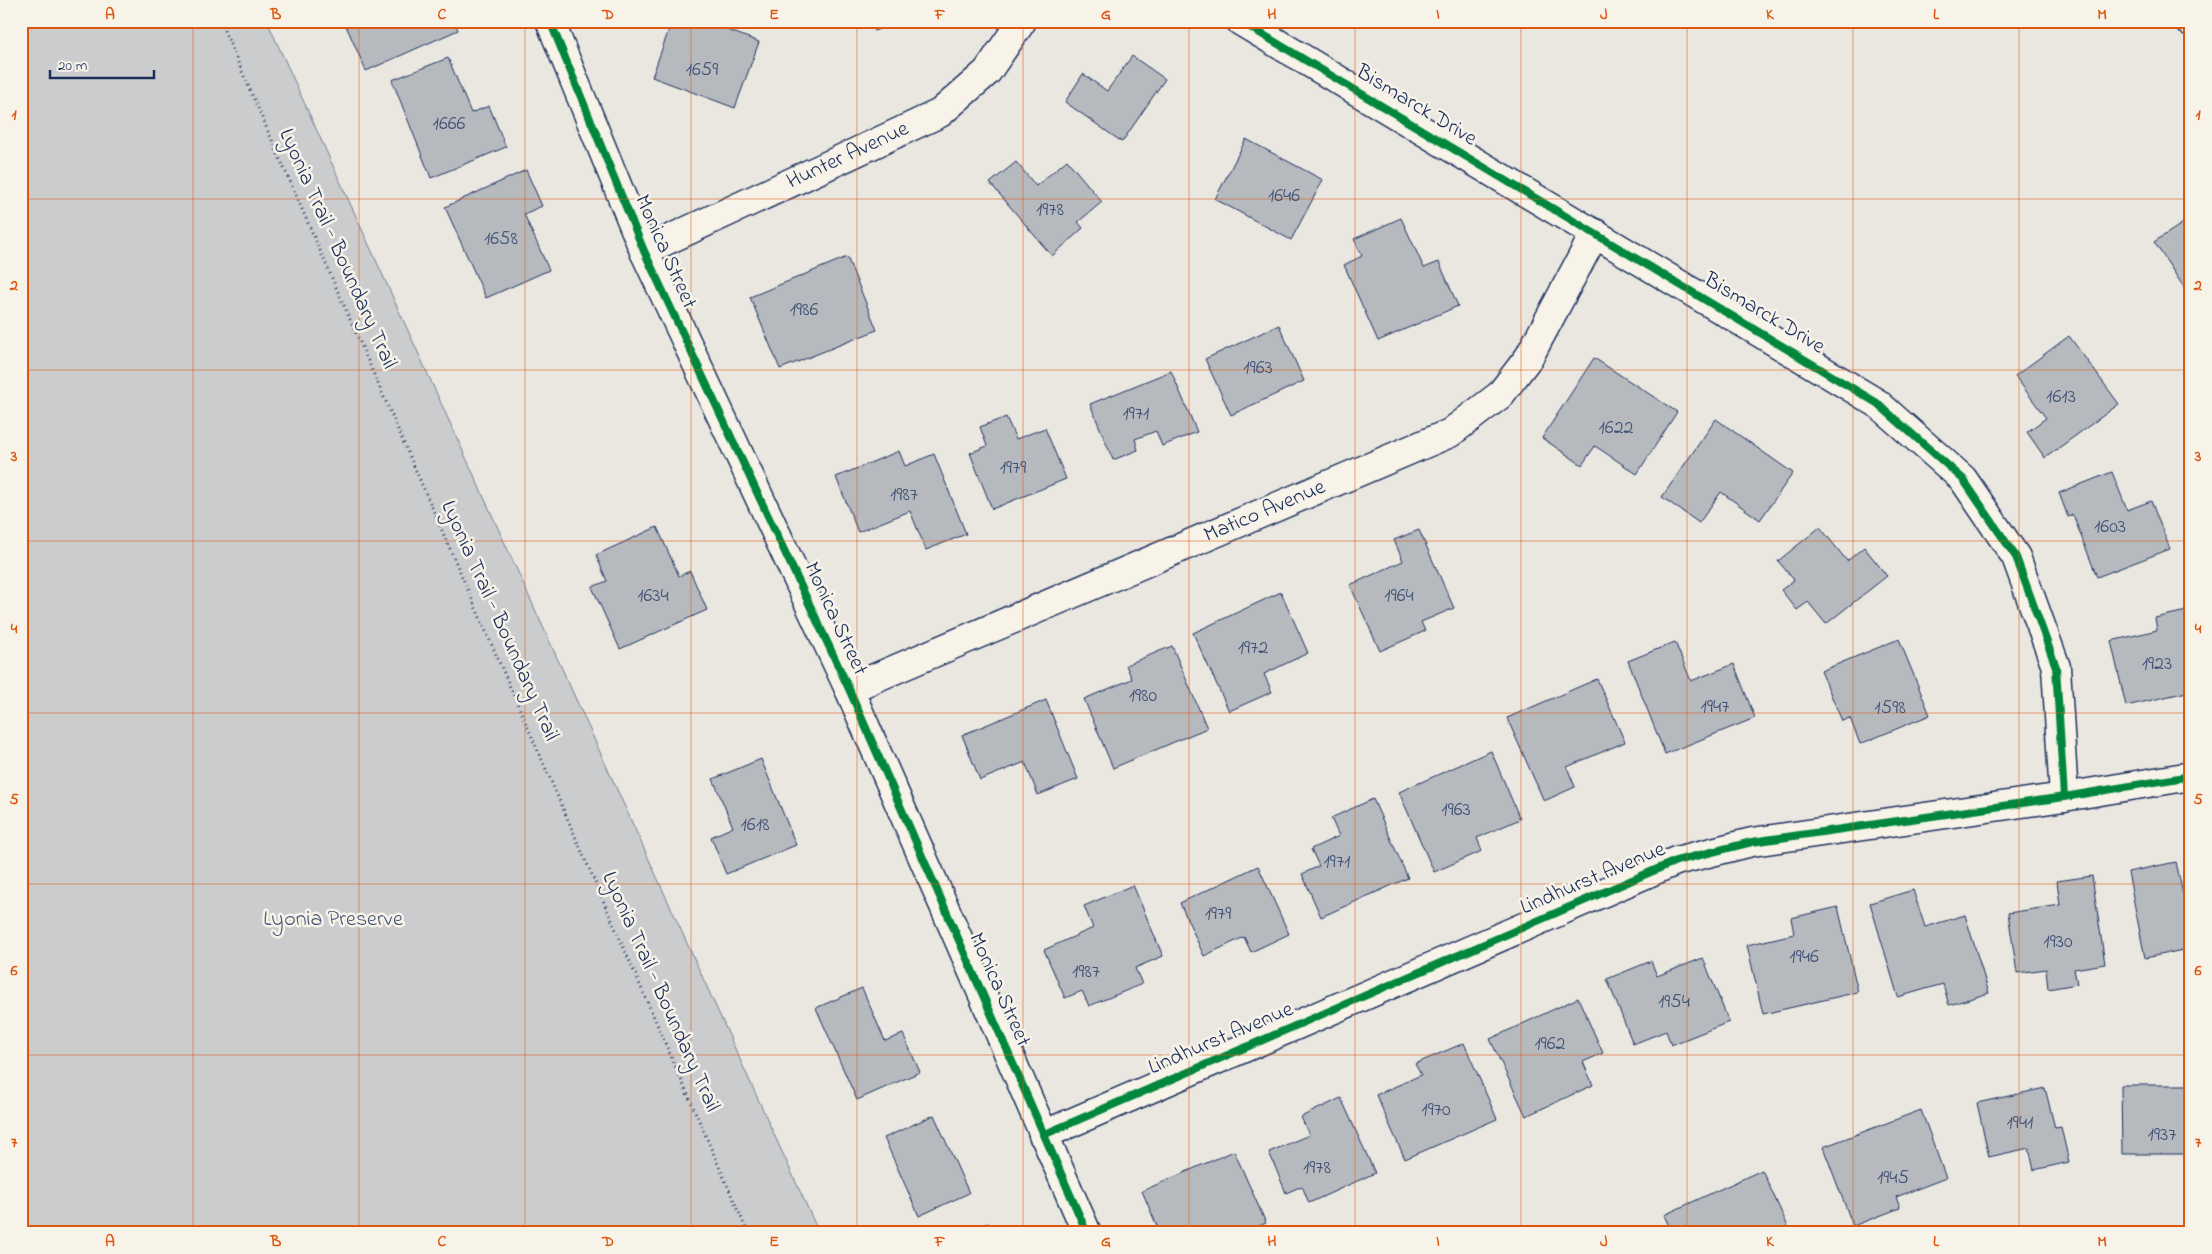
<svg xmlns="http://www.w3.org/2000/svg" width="2212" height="1254" font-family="'Indie Flower',sans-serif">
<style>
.green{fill:#cbcccd;stroke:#737e96}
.building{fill:#b6babf;stroke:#1b2f5e}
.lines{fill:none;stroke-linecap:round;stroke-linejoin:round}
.minor-casing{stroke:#1b2f5e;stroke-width:31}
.path{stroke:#1b2f5e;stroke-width:3;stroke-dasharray:1 4;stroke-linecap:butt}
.minor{stroke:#f7f3e8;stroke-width:28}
.cycleway-casing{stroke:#f7f3e8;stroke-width:11}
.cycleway{stroke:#00873e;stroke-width:8}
.grid{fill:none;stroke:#de5710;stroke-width:1;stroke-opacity:0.55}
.labels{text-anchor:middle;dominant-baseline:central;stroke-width:5;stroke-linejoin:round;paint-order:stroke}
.number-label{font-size:20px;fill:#425276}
.street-label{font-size:22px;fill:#1b2f5e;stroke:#f7f3e8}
.park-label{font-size:22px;fill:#47567a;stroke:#f7f3e8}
.neatline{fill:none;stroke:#de5710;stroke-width:2}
.grid-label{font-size:16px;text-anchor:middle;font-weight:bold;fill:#de5710}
</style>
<rect width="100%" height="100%" fill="#eae7e0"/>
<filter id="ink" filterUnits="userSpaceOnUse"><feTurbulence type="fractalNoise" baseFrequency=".02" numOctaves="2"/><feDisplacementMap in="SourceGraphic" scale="10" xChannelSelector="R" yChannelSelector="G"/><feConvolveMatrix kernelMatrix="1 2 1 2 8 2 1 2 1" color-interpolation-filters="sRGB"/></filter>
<g filter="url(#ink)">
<path class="green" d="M 21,21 L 267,21 L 819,1233 L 21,1233 Z"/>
<g class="building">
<path d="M 344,21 L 454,21 L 458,30 L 366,71 Z"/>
<path d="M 672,21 L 704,21 L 759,42 L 735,108 L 652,77 Z"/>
<path d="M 870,21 L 900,21 L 874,31 Z"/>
<path d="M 1132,56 L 1165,79 L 1122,142 L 1065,102 L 1083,74 L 1107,91 Z"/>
<path d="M 448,58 L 471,113 L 489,106 L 506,147 L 431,178 L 392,80 Z"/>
<path d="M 1246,139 L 1323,180 L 1291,240 L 1215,199 Z"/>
<path d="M 1067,160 L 1102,202 L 1078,222 L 1083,228 L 1052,256 L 990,183 L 1016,162 L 1036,186 Z"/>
<path d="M 526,170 L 542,206 L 524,214 L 549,270 L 486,298 L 445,207 Z"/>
<path d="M 1401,218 L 1424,268 L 1439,262 L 1458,306 L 1378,341 L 1344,265 L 1362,256 L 1354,239 Z"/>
<path d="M 2191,218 L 2191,298 L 2154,242 Z"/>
<path d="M 847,257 L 877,330 L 780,369 L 750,297 Z"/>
<path d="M 1279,325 L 1304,381 L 1231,415 L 1205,359 Z"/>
<path d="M 2069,336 L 2119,404 L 2045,458 L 2027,432 L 2046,418 L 2015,376 Z"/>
<path d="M 1594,358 L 1677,412 L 1637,474 L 1595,446 L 1582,465 L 1542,438 Z"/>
<path d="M 1171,371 L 1197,432 L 1162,446 L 1156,431 L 1135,439 L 1138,450 L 1113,460 L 1090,404 Z"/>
<path d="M 1006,417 L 1016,439 L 1045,428 L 1066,479 L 992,509 L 970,453 L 987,446 L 980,427 Z"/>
<path d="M 1716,419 L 1793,473 L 1760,520 L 1721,492 L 1699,523 L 1662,497 Z"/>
<path d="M 899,451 L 905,466 L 934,454 L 966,534 L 926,550 L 910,511 L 858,532 L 836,477 Z"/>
<path d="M 2112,472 L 2127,510 L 2151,501 L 2170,549 L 2097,577 L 2073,515 L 2068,517 L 2059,493 Z"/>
<path d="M 657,527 L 679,576 L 690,571 L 707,610 L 620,649 L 592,587 L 607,581 L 596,555 Z"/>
<path d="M 1820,527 L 1847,561 L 1864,547 L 1887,576 L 1826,624 L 1808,602 L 1797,610 L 1781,590 L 1794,580 L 1778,561 Z"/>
<path d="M 1419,530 L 1454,608 L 1421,622 L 1425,631 L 1380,651 L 1350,585 L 1403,561 L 1394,540 Z"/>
<path d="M 1281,592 L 1308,653 L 1264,674 L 1272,692 L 1229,711 L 1193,633 Z"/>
<path d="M 2191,610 L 2191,691 L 2126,706 L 2111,641 L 2157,630 L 2155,618 Z"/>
<path d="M 1899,639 L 1930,715 L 1860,744 L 1850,718 L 1842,721 L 1821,671 Z"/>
<path d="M 1675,642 L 1691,681 L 1734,664 L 1755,718 L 1665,754 L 1628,661 Z"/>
<path d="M 1172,646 L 1207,728 L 1113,768 L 1084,699 L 1132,679 L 1126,665 Z"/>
<path d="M 1597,679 L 1625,742 L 1567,767 L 1575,787 L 1544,801 L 1507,718 Z"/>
<path d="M 1046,700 L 1078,779 L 1038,795 L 1025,762 L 980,780 L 962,735 Z"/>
<path d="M 1491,751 L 1520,819 L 1477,838 L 1482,851 L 1434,872 L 1399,792 Z"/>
<path d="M 761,759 L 796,845 L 726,874 L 711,837 L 733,827 L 713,779 Z"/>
<path d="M 1373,799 L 1408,878 L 1321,917 L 1302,874 L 1319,866 L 1311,849 L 1339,836 L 1331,818 Z"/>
<path d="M 2176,862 L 2184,899 L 2191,898 L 2191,964 L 2186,965 L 2183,950 L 2145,958 L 2128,872 Z"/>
<path d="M 1258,866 L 1289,934 L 1251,952 L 1244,937 L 1204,956 L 1180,903 Z"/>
<path d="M 2092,876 L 2105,964 L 2074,969 L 2077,984 L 2048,989 L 2046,969 L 2017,973 L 2008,913 L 2060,905 L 2057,881 Z"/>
<path d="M 1133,885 L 1163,956 L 1135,968 L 1142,984 L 1089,1006 L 1082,991 L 1065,998 L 1044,950 L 1093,928 L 1084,906 Z"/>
<path d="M 1913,890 L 1925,927 L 1965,915 L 1989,993 L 1949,1005 L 1943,984 L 1898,997 L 1870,903 Z"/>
<path d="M 1838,907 L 1858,992 L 1763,1014 L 1747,945 L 1794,934 L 1791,918 Z"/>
<path d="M 1703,958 L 1729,1022 L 1671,1045 L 1666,1031 L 1633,1044 L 1607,979 L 1651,961 L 1657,976 Z"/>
<path d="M 862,988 L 885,1041 L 903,1034 L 920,1072 L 857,1100 L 816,1008 Z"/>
<path d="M 1578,998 L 1603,1053 L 1583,1062 L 1593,1085 L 1526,1116 L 1490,1039 Z"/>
<path d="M 1464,1043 L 1497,1119 L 1405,1159 L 1376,1095 L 1421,1075 L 1415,1064 Z"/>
<path d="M 2121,1085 L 2191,1085 L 2191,1154 L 2122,1154 Z"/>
<path d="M 2045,1088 L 2055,1128 L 2061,1127 L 2069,1162 L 2034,1170 L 2029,1148 L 1989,1157 L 1977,1103 Z"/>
<path d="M 1341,1098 L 1375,1173 L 1309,1203 L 1302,1186 L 1286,1193 L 1269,1152 L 1309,1135 L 1301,1117 Z"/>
<path d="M 1921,1110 L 1946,1178 L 1896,1197 L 1900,1208 L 1853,1226 L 1823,1147 Z"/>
<path d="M 934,1115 L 969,1193 L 919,1216 L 884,1138 Z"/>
<path d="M 1234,1151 L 1266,1223 L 1243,1233 L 1160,1233 L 1142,1191 Z"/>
<path d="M 1762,1170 L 1790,1231 L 1786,1233 L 1672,1233 L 1664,1215 Z"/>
<path d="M 988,1223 L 992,1233 L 966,1233 Z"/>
</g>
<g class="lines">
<g class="minor-casing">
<g id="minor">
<path d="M 550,21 L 644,251 L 849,689 L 1087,1233"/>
<path d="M 1240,21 L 1877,403 L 1963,479 L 2016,557 L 2056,667 L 2064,797"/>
<path d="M 2189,21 L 2191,22"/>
<path id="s1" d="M 644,251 L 940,113 L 987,72 L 1022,21"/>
<path id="s2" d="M 849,689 L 1450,433 L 1500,395 L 1529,357 L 1595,233"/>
<path d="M 1043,1135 L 1676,861 L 1752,842 L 2064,797 L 2191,776"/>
</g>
</g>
<path class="path" d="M 220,21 L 748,1233"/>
<use href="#minor" class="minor"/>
<g class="cycleway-casing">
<g id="cycleway">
<path d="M 550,21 L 644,251 L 849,689 L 1087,1233"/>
<path d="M 1240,21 L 1877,403 L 1963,479 L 2016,557 L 2056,667 L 2064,797"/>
<path d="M 1043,1135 L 1676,861 L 1752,842 L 2064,797 L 2191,776"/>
</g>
</g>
<use href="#cycleway" class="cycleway"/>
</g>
</g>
<path class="grid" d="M 193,21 L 193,1233M 359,21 L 359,1233M 525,21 L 525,1233M 691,21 L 691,1233M 857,21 L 857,1233M 1023,21 L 1023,1233M 1189,21 L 1189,1233M 1355,21 L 1355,1233M 1521,21 L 1521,1233M 1687,21 L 1687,1233M 1853,21 L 1853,1233M 2019,21 L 2019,1233M 21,199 L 2191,199M 21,370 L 2191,370M 21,541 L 2191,541M 21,713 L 2191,713M 21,884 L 2191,884M 21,1055 L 2191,1055"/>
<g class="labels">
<g class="number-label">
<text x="702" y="70">1659</text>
<text x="449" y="124">1666</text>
<text x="1284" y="196">1646</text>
<text x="1050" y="210">1978</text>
<text x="501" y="239">1658</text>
<text x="804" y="310">1986</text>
<text x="1258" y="368">1963</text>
<text x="2061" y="397">1613</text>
<text x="1136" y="414">1971</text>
<text x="1616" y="428">1622</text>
<text x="1013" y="468">1979</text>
<text x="904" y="495">1987</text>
<text x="2110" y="527">1603</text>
<text x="653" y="596">1634</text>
<text x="1399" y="596">1964</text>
<text x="1253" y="648">1972</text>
<text x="2157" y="664">1923</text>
<text x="1143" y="696">1980</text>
<text x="1715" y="707">1947</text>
<text x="1890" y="708">1598</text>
<text x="1456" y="810">1963</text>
<text x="755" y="825">1618</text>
<text x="1337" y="862">1971</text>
<text x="1218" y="914">1979</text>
<text x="2058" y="942">1930</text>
<text x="1804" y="957">1946</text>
<text x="1086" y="972">1987</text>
<text x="1674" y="1002">1954</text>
<text x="1550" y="1044">1962</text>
<text x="1436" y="1110">1970</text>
<text x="2020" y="1123">1941</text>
<text x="2162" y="1135">1937</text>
<text x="1317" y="1168">1978</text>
<text x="1893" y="1178">1945</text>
</g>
<g class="street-label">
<text transform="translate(1416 106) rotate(31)">Bismarck Drive</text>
<text stroke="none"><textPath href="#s1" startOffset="225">Hunter Avenue</textPath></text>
<text transform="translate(337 249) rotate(66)">Lyonia Trail - Boundary Trail</text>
<text transform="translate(665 252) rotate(66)">Monica Street</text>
<text transform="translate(1764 314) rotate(31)">Bismarck Drive</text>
<text stroke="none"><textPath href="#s2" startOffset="452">Matico Avenue</textPath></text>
<text transform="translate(835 619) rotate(65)">Monica Street</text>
<text transform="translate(499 621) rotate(66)">Lyonia Trail - Boundary Trail</text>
<text transform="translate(1593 879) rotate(-23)">Lindhurst Avenue</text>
<text transform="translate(999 990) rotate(66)">Monica Street</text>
<text transform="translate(660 992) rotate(66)">Lyonia Trail - Boundary Trail</text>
<text transform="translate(1221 1039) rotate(-23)">Lindhurst Avenue</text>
</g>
<g class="park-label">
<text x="333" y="920">Lyonia Preserve</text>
</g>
</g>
<rect width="2212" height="1254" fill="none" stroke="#f7f3e8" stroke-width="55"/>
<path d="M50 70v8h104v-8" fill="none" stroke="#1b2f5e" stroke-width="2.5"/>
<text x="58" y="70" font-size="15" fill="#1b2f5e" stroke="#f7f3e8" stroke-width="4" paint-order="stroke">20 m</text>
<rect x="28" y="28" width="2156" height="1198" class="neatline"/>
<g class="grid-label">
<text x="110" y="19">A</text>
<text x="276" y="19">B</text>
<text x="442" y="19">C</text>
<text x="608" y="19">D</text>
<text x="774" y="19">E</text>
<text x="940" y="19">F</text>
<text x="1106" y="19">G</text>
<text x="1272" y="19">H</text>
<text x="1438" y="19">I</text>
<text x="1604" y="19">J</text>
<text x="1770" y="19">K</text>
<text x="1936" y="19">L</text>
<text x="2102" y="19">M</text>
<text x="14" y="119">1</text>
<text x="2198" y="119">1</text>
<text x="14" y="290">2</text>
<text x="2198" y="290">2</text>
<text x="14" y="461">3</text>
<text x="2198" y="461">3</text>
<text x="14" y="633">4</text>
<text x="2198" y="633">4</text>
<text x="14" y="804">5</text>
<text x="2198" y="804">5</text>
<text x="14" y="975">6</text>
<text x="2198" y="975">6</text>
<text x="14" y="1147">7</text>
<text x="2198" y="1147">7</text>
<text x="110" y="1246">A</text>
<text x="276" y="1246">B</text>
<text x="442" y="1246">C</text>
<text x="608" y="1246">D</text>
<text x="774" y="1246">E</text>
<text x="940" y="1246">F</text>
<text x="1106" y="1246">G</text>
<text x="1272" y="1246">H</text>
<text x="1438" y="1246">I</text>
<text x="1604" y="1246">J</text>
<text x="1770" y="1246">K</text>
<text x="1936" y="1246">L</text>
<text x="2102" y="1246">M</text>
</g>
</svg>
